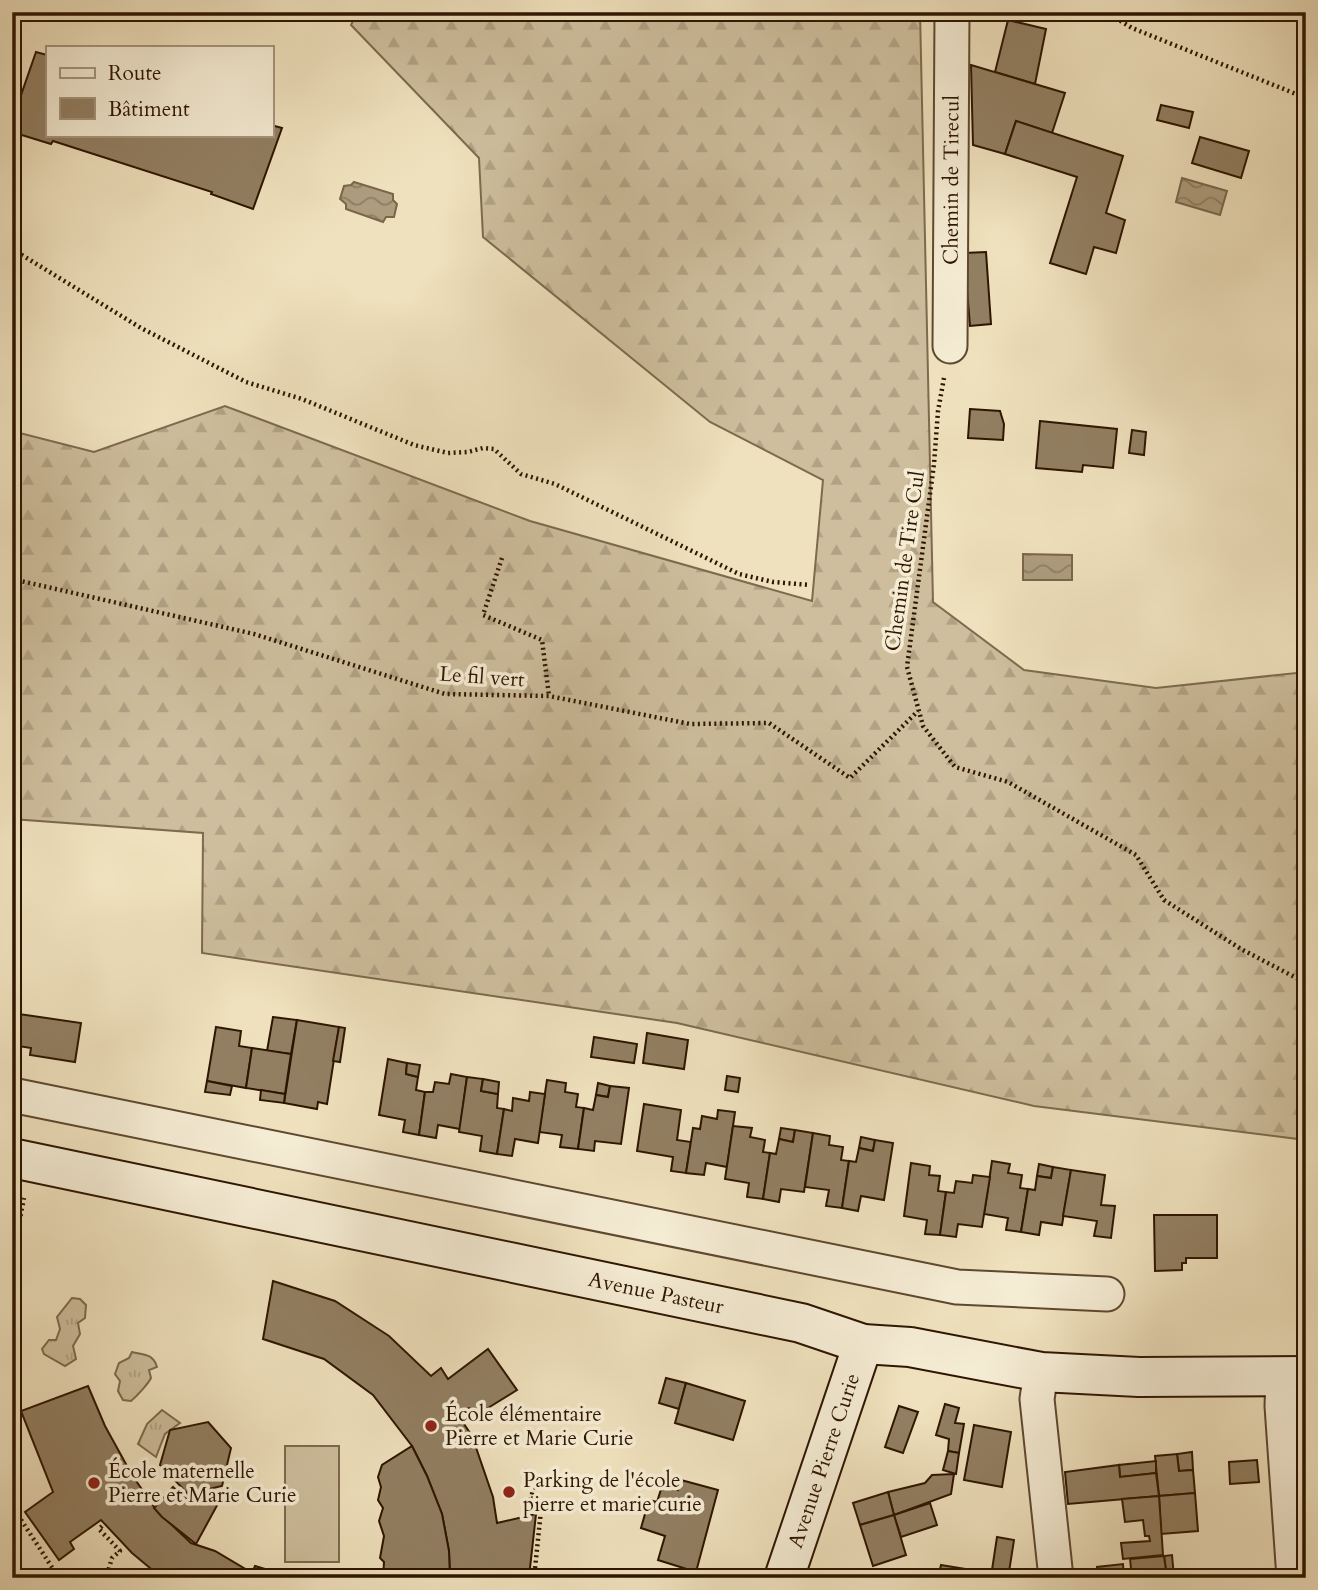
<svg xmlns="http://www.w3.org/2000/svg" width="1318" height="1590" font-family="Cardo,serif">
<style>
.grass{fill:#cebe9d;stroke:#7e6a4e;stroke-width:2}
.forest{fill:url(#forest-firs);stroke:#7e6a4e;stroke-width:2}
.park{fill:url(#park-tufts);stroke:#7e6a4e;stroke-width:2}
.water{fill:url(#water-waves);stroke:#7a664b;stroke-width:2}
.building{fill:#927f62;stroke:#2e1500;stroke-width:2}
.lines{fill:none;stroke-linecap:round;stroke-linejoin:round}
.street-casing{stroke:#5e482f;stroke-width:37}
.secondary-casing{stroke:#2e1500;stroke-width:42}
.path{stroke:#2e1500;stroke-width:4.5;stroke-dasharray:2 3.5;stroke-linecap:butt}
.street{stroke:#f5ecd4;stroke-width:33}
.secondary{stroke:#f5ecd4;stroke-width:38}
.poi-dot{fill:#8f2418;stroke:#f5ecd4;stroke-width:2.5}
.labels{text-anchor:middle;dominant-baseline:central;stroke-width:7;stroke-linejoin:round;paint-order:stroke}
.street-label{font-size:21px;fill:#2e1500;stroke:#f5ecd4}
.poi-label{font-size:21px;fill:#2e1500;stroke:#f5ecd4;text-anchor:start}
</style>
<defs>
<pattern id="forest-firs" width="22" height="20" patternUnits="userSpaceOnUse" patternTransform="scale(1.75)"><rect width="22" height="20" fill="#cebe9d"/><path d="M5 1l3.5 6h-7zM16 11l3.5 6h-7z" fill="#b1a285"/></pattern>
<pattern id="park-tufts" width="24" height="20" patternUnits="userSpaceOnUse" patternTransform="scale(1.75)"><rect width="24" height="20" fill="#cebe9d"/><path d="M3 7l-1-3M5 7V3M7 7l1-3M15 17l-1-3M17 17v-4M19 17l1-3" fill="none" stroke="#b1a285"/></pattern>
<pattern id="water-waves" width="16" height="10" patternUnits="userSpaceOnUse" patternTransform="scale(1.75)"><rect width="16" height="10" fill="#ad9c7d"/><path d="M0 5q4-4 8 0t8 0" fill="none" stroke="#8d7e64"/></pattern>
</defs>
<rect width="100%" height="100%" fill="#efe1bd"/>
<filter id="stains"><feTurbulence type="fractalNoise" baseFrequency=".00286" numOctaves="4"/><feColorMatrix values="0 0 0 0 .2 0 0 0 0 .09 0 0 0 0 .02 0 0 0 .5 -.17"/></filter>
<radialGradient id="worn" r=".72"><stop offset=".6" stop-color="#630" stop-opacity="0"/><stop offset="1" stop-color="#630" stop-opacity=".3"/></radialGradient>
<rect class="grass" x="285" y="1446" width="54" height="116"/>
<path class="forest" d="M 357,12 L 920,12 L 933,602 L 1024,670 L 1156,688 L 1306,672 L 1306,1140 L 1034,1106 L 677,1023 L 202,953 L 203,833 L 12,819 L 12,431 L 94,452 L 225,406 L 530,521 L 812,601 L 823,480 L 710,422 L 483,237 L 479,158 L 351,25 Z"/>
<g class="park">
<path d="M 72,1298 L 80,1299 L 86,1305 L 85,1318 L 78,1323 L 80,1334 L 73,1346 L 76,1359 L 65,1366 L 44,1354 L 42,1349 L 49,1340 L 56,1340 L 60,1329 L 57,1317 Z"/>
<path d="M 132,1352 C 143,1355 153,1353 157,1367 L 149,1370 L 151,1378 C 148,1384 137,1396 131,1401 L 123,1400 L 118,1391 L 120,1381 L 115,1374 L 119,1363 L 129,1358 Z"/>
<path d="M 162,1410 L 180,1423 L 165,1434 L 156,1457 L 138,1444 L 147,1424 Z"/>
</g>
<g class="water">
<path d="M 1182,178 L 1227,191 L 1220,215 L 1176,202 Z"/>
<path d="M 354,182 L 393,194 L 393,200 L 397,204 L 394,217 L 386,217 L 383,222 L 346,209 L 346,204 L 340,199 L 344,186 L 351,185 Z"/>
<path d="M 1023,554 L 1072,555 L 1072,580 L 1023,580 Z"/>
</g>
<g class="building">
<path d="M 1008,20 L 1046,29 L 1035,84 L 995,72 Z"/>
<path d="M 36,52 L 47,55 L 47,135 L 271,135 L 271,125 L 282,128 L 253,209 L 211,194 L 212,192 L 53,141 L 51,144 L 12,132 L 12,121 Z"/>
<path d="M 971,65 L 1065,93 L 1052,133 L 1016,121 L 1005,154 L 973,145 Z"/>
<path d="M 1161,105 L 1193,112 L 1189,128 L 1157,120 Z"/>
<path d="M 1016,121 L 1123,156 L 1106,213 L 1125,220 L 1116,253 L 1094,247 L 1086,274 L 1050,263 L 1077,177 L 1005,154 Z"/>
<path d="M 1200,137 L 1249,151 L 1241,178 L 1192,163 Z"/>
<path d="M 986,252 L 991,324 L 970,326 L 964,253 Z"/>
<path d="M 970,409 L 1000,411 L 1004,424 L 1003,440 L 968,438 Z"/>
<path d="M 1040,421 L 1117,429 L 1113,468 L 1083,465 L 1082,472 L 1036,468 Z"/>
<path d="M 1132,430 L 1146,432 L 1144,455 L 1129,453 Z"/>
<path d="M 12,1013 L 81,1023 L 75,1062 L 30,1055 L 31,1048 L 12,1045 Z"/>
<path d="M 273,1017 L 297,1020 L 291,1054 L 267,1051 Z"/>
<path d="M 297,1020 L 339,1027 L 327,1104 L 318,1102 L 317,1109 L 284,1103 Z"/>
<path d="M 216,1027 L 241,1031 L 239,1046 L 252,1048 L 246,1088 L 207,1081 Z"/>
<path d="M 339,1027 L 345,1028 L 340,1062 L 333,1061 Z"/>
<path d="M 647,1033 L 688,1040 L 684,1069 L 643,1063 Z"/>
<path d="M 594,1037 L 637,1044 L 634,1063 L 591,1057 Z"/>
<path d="M 252,1048 L 291,1054 L 285,1094 L 246,1088 Z"/>
<path d="M 388,1059 L 407,1063 L 406,1074 L 418,1077 L 416,1090 L 425,1092 L 419,1135 L 403,1132 L 405,1120 L 379,1115 Z"/>
<path d="M 407,1063 L 420,1065 L 418,1077 L 406,1074 Z"/>
<path d="M 451,1074 L 467,1077 L 460,1129 L 438,1125 L 436,1138 L 419,1135 L 425,1092 L 433,1092 L 435,1082 L 449,1084 Z"/>
<path d="M 727,1076 L 740,1078 L 738,1092 L 725,1090 Z"/>
<path d="M 467,1077 L 483,1079 L 481,1091 L 498,1094 L 497,1108 L 504,1109 L 497,1154 L 480,1151 L 482,1136 L 459,1132 Z"/>
<path d="M 483,1079 L 499,1082 L 498,1094 L 481,1091 Z"/>
<path d="M 547,1080 L 566,1083 L 565,1092 L 578,1094 L 576,1107 L 584,1108 L 578,1149 L 560,1147 L 562,1135 L 539,1132 Z"/>
<path d="M 207,1081 L 232,1086 L 230,1095 L 205,1092 Z"/>
<path d="M 598,1083 L 610,1086 L 608,1097 L 596,1095 Z"/>
<path d="M 610,1086 L 629,1088 L 621,1144 L 595,1141 L 594,1151 L 578,1149 L 584,1108 L 593,1110 L 596,1095 L 608,1097 Z"/>
<path d="M 261,1090 L 285,1094 L 284,1103 L 260,1100 Z"/>
<path d="M 530,1092 L 545,1094 L 538,1143 L 515,1139 L 512,1156 L 497,1154 L 504,1109 L 512,1111 L 513,1098 L 529,1101 Z"/>
<path d="M 644,1104 L 681,1110 L 677,1140 L 691,1142 L 686,1173 L 671,1171 L 673,1157 L 637,1151 Z"/>
<path d="M 718,1110 L 735,1112 L 727,1167 L 706,1163 L 704,1175 L 686,1173 L 693,1128 L 700,1129 L 702,1116 L 717,1119 Z"/>
<path d="M 733,1126 L 752,1128 L 750,1137 L 765,1140 L 763,1152 L 770,1153 L 763,1199 L 747,1197 L 749,1183 L 725,1179 Z"/>
<path d="M 781,1128 L 795,1130 L 793,1142 L 779,1139 Z"/>
<path d="M 795,1130 L 813,1133 L 804,1192 L 781,1189 L 779,1202 L 763,1199 L 770,1153 L 776,1154 L 779,1139 L 793,1142 Z"/>
<path d="M 813,1133 L 830,1136 L 829,1145 L 843,1147 L 841,1160 L 849,1161 L 842,1208 L 826,1206 L 829,1190 L 805,1187 Z"/>
<path d="M 861,1137 L 875,1140 L 873,1151 L 859,1148 Z"/>
<path d="M 875,1140 L 893,1143 L 884,1200 L 861,1196 L 858,1211 L 842,1208 L 849,1161 L 856,1162 L 859,1148 L 873,1151 Z"/>
<path d="M 992,1161 L 1010,1164 L 1008,1173 L 1022,1175 L 1020,1188 L 1028,1189 L 1021,1232 L 1006,1230 L 1008,1218 L 984,1214 Z"/>
<path d="M 911,1163 L 930,1166 L 929,1175 L 940,1176 L 938,1191 L 946,1192 L 940,1235 L 925,1234 L 927,1220 L 904,1216 Z"/>
<path d="M 1039,1164 L 1053,1167 L 1051,1178 L 1037,1176 Z"/>
<path d="M 1053,1167 L 1071,1170 L 1062,1225 L 1041,1222 L 1039,1235 L 1021,1232 L 1028,1189 L 1035,1190 L 1037,1176 L 1051,1178 Z"/>
<path d="M 1071,1170 L 1105,1175 L 1101,1205 L 1115,1206 L 1111,1238 L 1094,1236 L 1097,1221 L 1063,1216 Z"/>
<path d="M 973,1175 L 990,1177 L 982,1227 L 958,1224 L 956,1237 L 940,1235 L 946,1192 L 954,1193 L 956,1181 L 972,1183 Z"/>
<path d="M 1154,1215 L 1217,1215 L 1217,1258 L 1186,1258 L 1186,1263 L 1182,1263 L 1182,1270 L 1155,1271 Z"/>
<path d="M 273,1281 L 335,1301 L 389,1336 L 431,1376 L 441,1368 L 448,1379 L 488,1349 L 517,1390 L 475,1416 L 469,1408 L 458,1415 L 472,1436 L 493,1497 L 497,1523 L 536,1514 L 529,1577 L 450,1578 L 449,1551 L 442,1514 L 427,1476 L 412,1446 L 373,1395 L 324,1359 L 263,1339 Z"/>
<path d="M 666,1378 L 686,1383 L 679,1409 L 659,1403 Z"/>
<path d="M 686,1383 L 745,1401 L 733,1440 L 675,1423 Z"/>
<path d="M 88,1386 L 105,1426 L 132,1475 L 157,1511 L 191,1543 L 215,1551 L 252,1573 L 250,1578 L 162,1578 L 132,1553 L 101,1520 L 70,1542 L 74,1549 L 59,1560 L 25,1512 L 53,1492 L 21,1411 Z"/>
<path d="M 945,1404 L 959,1408 L 955,1423 L 964,1424 L 959,1453 L 948,1451 L 949,1439 L 936,1435 Z"/>
<path d="M 899,1406 L 918,1412 L 903,1453 L 885,1447 Z"/>
<path d="M 208,1422 L 231,1448 L 222,1486 L 188,1494 L 160,1465 L 170,1430 Z"/>
<path d="M 974,1425 L 1011,1432 L 1002,1487 L 964,1480 Z"/>
<path d="M 412,1446 L 427,1476 L 442,1514 L 449,1551 L 450,1578 L 383,1578 L 384,1562 L 380,1558 L 384,1536 L 379,1521 L 383,1508 L 378,1500 L 381,1487 L 378,1477 L 382,1465 Z"/>
<path d="M 948,1451 L 959,1453 L 956,1474 L 943,1470 Z"/>
<path d="M 1192,1452 L 1193,1470 L 1179,1471 L 1177,1454 Z"/>
<path d="M 1177,1454 L 1179,1471 L 1193,1470 L 1195,1493 L 1159,1496 L 1155,1456 Z"/>
<path d="M 1257,1460 L 1259,1482 L 1230,1484 L 1229,1462 Z"/>
<path d="M 1156,1461 L 1156,1473 L 1120,1477 L 1119,1465 Z"/>
<path d="M 1119,1465 L 1120,1477 L 1156,1473 L 1159,1496 L 1068,1504 L 1065,1472 Z"/>
<path d="M 954,1474 L 951,1494 L 894,1515 L 888,1492 L 925,1483 L 932,1475 Z"/>
<path d="M 681,1480 L 718,1490 L 696,1572 L 658,1560 L 665,1536 L 641,1528 L 649,1500 L 657,1502 L 662,1486 L 678,1490 Z"/>
<path d="M 173,1487 L 186,1499 L 221,1490 L 220,1500 L 196,1544 L 162,1517 L 154,1508 Z"/>
<path d="M 888,1492 L 894,1515 L 860,1525 L 853,1503 Z"/>
<path d="M 1195,1493 L 1198,1531 L 1161,1534 L 1159,1496 Z"/>
<path d="M 1159,1496 L 1163,1555 L 1123,1559 L 1121,1543 L 1150,1541 L 1149,1536 L 1145,1536 L 1143,1520 L 1125,1522 L 1122,1499 Z"/>
<path d="M 930,1503 L 937,1525 L 901,1537 L 894,1515 Z"/>
<path d="M 894,1515 L 906,1555 L 873,1566 L 860,1525 Z"/>
<path d="M 997,1537 L 1014,1540 L 1009,1572 L 992,1570 Z"/>
<path d="M 1172,1555 L 1174,1577 L 1201,1574 L 1202,1578 L 1167,1578 L 1164,1556 Z"/>
<path d="M 1164,1556 L 1167,1578 L 1132,1578 L 1130,1559 Z"/>
<path d="M 1123,1564 L 1124,1578 L 1098,1578 L 1097,1567 Z"/>
<path d="M 941,1565 L 972,1570 L 970,1578 L 939,1574 Z"/>
<path d="M 255,1566 L 295,1578 L 250,1578 Z"/>
</g>
<g class="lines">
<g class="street-casing">
<g id="street">
<path id="s1" d="M 950,346 L 952,12"/>
<path d="M 12,1095 L 957,1287 L 1107,1294"/>
<path d="M 1041,1372 L 1037,1399 L 1056,1578"/>
<path d="M 1283,1376 L 1282,1406 L 1294,1578"/>
</g>
</g>
<g class="secondary-casing">
<g id="secondary">
<path id="s2" d="M 12,1158 L 801,1323 L 863,1344 L 910,1347 L 1041,1372 L 1139,1377 L 1306,1376"/>
<path id="s3" d="M 784,1578 L 863,1344"/>
</g>
</g>
<g class="path">
<path d="M 1106,12 L 1132,28 L 1306,98"/>
<path d="M 12,26 L 15,12"/>
<path d="M 12,249 L 141,328 L 246,382 L 302,399 L 414,445 L 448,453 L 468,452 L 483,448 L 494,449 L 521,474 L 555,484 L 739,574 L 773,582 L 810,585"/>
<path d="M 944,378 L 938,411 L 934,464 L 907,667 L 923,726 L 955,767 L 1008,782 L 1136,855 L 1164,900 L 1241,949 L 1306,983"/>
<path d="M 502,558 L 483,615 L 542,640 L 549,696"/>
<path d="M 12,579 L 254,634 L 445,694 L 549,696 L 690,724 L 769,723 L 850,778 L 918,711"/>
<path d="M 12,1259 L 24,1198"/>
<path d="M 524,1470 L 530,1474 L 535,1482 L 531,1498 L 542,1501 L 534,1578"/>
<path d="M 12,1506 L 59,1578"/>
<path d="M 102,1526 L 99,1529 L 120,1551 L 112,1558 L 106,1578"/>
</g>
<use href="#street" class="street"/>
<use href="#secondary" class="secondary"/>
</g>
<g class="poi-dot">
<circle cx="431" cy="1426" r="7"/>
<circle cx="94" cy="1483" r="7"/>
<circle cx="509" cy="1492" r="7"/>
</g>
<g class="labels">
<g class="street-label">
<text stroke="none"><textPath href="#s1" startOffset="166">Chemin de Tirecul</textPath></text>
<text transform="translate(905 561) rotate(-82)">Chemin de Tire Cul</text>
<text transform="translate(482 677) rotate(4)">Le fil vert</text>
<text stroke="none"><textPath href="#s2" startOffset="658">Avenue Pasteur</textPath></text>
<text stroke="none"><textPath href="#s3" startOffset="124">Avenue Pierre Curie</textPath></text>
</g>
<g class="poi-label">
<text x="445" y="1414">École élémentaire<tspan x="445" dy="24">Pierre et Marie Curie</tspan></text>
<text x="108" y="1471">École maternelle<tspan x="108" dy="24">Pierre et Marie Curie</tspan></text>
<text x="523" y="1480">Parking de l'école<tspan x="523" dy="24">pierre et marie curie</tspan></text>
</g>
</g>
<rect width="1318" height="1590" fill="none" stroke="#efe1bd" stroke-width="42"/>
<rect x="14" y="14" width="1290" height="1562" fill="none" stroke="#2e1500" stroke-width="3.5"/>
<rect x="21" y="21" width="1276" height="1548" fill="none" stroke="#2e1500" stroke-width="2"/>
<rect x="46" y="46" width="228" height="91" fill="#f5ecd4" stroke="#a5967f" stroke-width="2"/>
<rect x="60" y="68" width="35" height="10" fill="#f5ecd4" stroke="#a5967f" stroke-width="2"/>
<text x="108" y="80" font-size="21" fill="#2e1500">Route</text>
<rect x="60" y="98" width="35" height="21" fill="#927f62" stroke="#a5967f" stroke-width="2"/>
<text x="108" y="116" font-size="21" fill="#2e1500">Bâtiment</text>
<rect width="100%" height="100%" filter="url(#stains)"/>
<rect width="100%" height="100%" fill="url(#worn)"/>
</svg>
